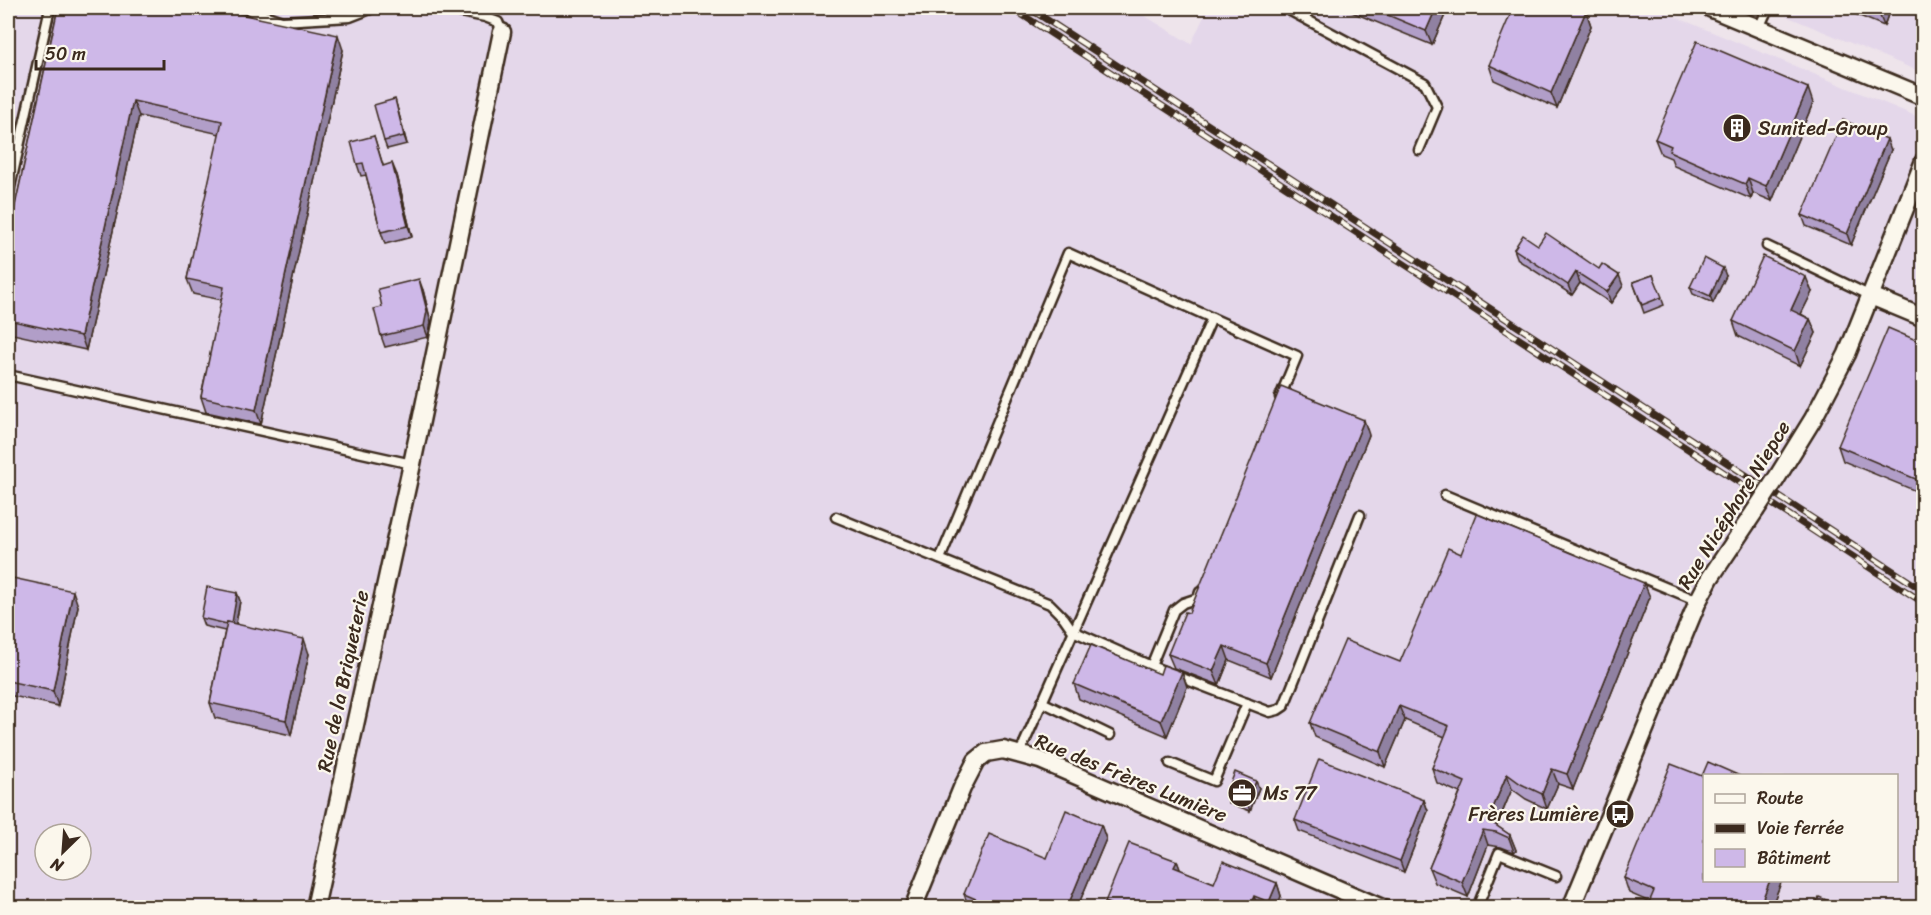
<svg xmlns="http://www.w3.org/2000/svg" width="1931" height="915" font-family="Sriracha,sans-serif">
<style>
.built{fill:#e4d7ea;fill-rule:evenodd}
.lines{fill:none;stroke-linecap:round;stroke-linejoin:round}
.lane-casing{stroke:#3b2a1e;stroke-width:13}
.street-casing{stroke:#3b2a1e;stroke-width:21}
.lane{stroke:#fbf7ec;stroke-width:8}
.street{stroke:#fbf7ec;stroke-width:16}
.rail-casing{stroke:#3b2a1e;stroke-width:7}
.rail{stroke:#fbf7ec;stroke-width:4.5;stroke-dasharray:14;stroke-linecap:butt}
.street-bridge-casing{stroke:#3b2a1e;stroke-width:21;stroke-linecap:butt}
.street-bridge{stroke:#fbf7ec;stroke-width:16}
.wall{fill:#b19ec8;stroke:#3b2a1e;stroke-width:1.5}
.shaded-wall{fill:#9081a2;stroke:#3b2a1e;stroke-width:1.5}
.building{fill:#ceb8e8;stroke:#3b2a1e;stroke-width:1.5}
.labels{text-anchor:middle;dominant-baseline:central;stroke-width:4.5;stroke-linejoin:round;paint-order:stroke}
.poi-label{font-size:20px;fill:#3b2a1e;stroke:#fbf7ec;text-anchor:start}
.street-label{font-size:20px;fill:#3b2a1e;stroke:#fbf7ec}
</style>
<rect width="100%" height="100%" fill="#eee4eb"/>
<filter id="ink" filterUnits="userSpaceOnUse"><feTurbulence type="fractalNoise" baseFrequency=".0167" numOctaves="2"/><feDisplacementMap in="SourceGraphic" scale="12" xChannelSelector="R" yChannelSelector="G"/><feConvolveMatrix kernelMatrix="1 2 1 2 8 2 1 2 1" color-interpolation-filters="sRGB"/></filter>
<g filter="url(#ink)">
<g class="built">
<path d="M 8,8 L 1132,8 L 1191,44 L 1208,8 L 1654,8 L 1923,119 L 1923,907 L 8,907 ZM 1704,776 L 1896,776 L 1896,880 L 1704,880 ZM 45,834 L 81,834 L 81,870 L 45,870 Z"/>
<path d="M 1767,8 L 1923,8 L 1923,73 Z"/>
</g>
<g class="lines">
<g class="lane-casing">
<g id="lane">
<path d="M 247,8 L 249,10 L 282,21 L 350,17 L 373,8"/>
<path d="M 440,8 L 485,17 L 498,22 L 502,32"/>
<path d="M 1285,8 L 1425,83 L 1437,107 L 1419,150"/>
<path d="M 1759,28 L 1768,8"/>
<path d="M 8,196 L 50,8"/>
<path d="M 1767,246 L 1871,296"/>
<path d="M 8,375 L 412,464"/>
<path d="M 1445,495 L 1698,601"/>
<path d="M 836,517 L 1050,604 L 1064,618 L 1073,631 L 1151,666 L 1174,610 L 1183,603 L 1198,598 L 1200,592"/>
<path d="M 940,559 L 1068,253 L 1212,318"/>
<path d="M 1151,666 L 1270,712 L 1278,710 L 1284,706 L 1360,515"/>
<path d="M 1042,702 L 1110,735"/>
<path d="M 1019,755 L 1212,318 L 1297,356 L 1280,397"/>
<path d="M 1170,763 L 1214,781 L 1247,703"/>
<path d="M 1477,908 L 1499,853 L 1556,876"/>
</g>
</g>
<g class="street-casing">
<g id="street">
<path d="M 1710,8 L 1924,97"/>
<path d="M 1871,296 L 1924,318"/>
<path d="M 1776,479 L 1813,419 L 1847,354 L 1924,161"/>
<path d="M 315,908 L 412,464 L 502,32"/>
<path d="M 913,908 L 962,788 L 976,761 L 986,753 L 1003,750 L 1040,760 L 1382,908"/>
<path d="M 1571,908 L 1698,601 L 1710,578 L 1755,511"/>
</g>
</g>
<use href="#lane" class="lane"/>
<use href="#street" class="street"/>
<g class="rail-casing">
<g id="rail">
<path d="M 1012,8 L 1924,603"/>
<path d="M 1029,8 L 1924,591"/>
</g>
</g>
<use href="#rail" class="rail"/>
<g class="street-bridge-casing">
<path id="street-bridge" d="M 1755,511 L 1776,479"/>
</g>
<use href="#street-bridge" class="street-bridge"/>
</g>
<g class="wall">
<path d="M 58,8 L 343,50 L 261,424 L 206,412 L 201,397 L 222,300 L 193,294 L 187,279 L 220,134 L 139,116 L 86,350 L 8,333 L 8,238 Z"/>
<path d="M 1342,8 L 1448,8 L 1432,45 Z"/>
<path d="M 1840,8 L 1889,8 L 1888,10 L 1889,12 L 1884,26 Z"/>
<path d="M 1586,11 L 1591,26 L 1557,108 L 1494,80 L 1489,65 Z"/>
<path d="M 1813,103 L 1772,201 L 1753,193 L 1751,199 L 1674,166 L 1671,158 L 1661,154 L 1655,139 Z"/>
<path d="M 397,107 L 407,144 L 387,149 L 384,141 Z"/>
<path d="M 374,136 L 383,165 L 397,175 L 412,237 L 385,244 L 381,232 L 366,175 L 361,176 L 357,164 Z"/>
<path d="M 1891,150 L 1851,245 L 1806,226 L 1802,215 Z"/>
<path d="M 1538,245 L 1623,286 L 1611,303 L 1580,283 L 1572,295 L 1518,260 L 1514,249 Z"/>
<path d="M 1653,275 L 1664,305 L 1644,313 L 1633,282 Z"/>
<path d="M 1726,276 L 1713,303 L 1693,294 L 1690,287 Z"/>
<path d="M 423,290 L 431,322 L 428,337 L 385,347 L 381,336 L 382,307 Z"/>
<path d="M 1812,292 L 1801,314 L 1810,319 L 1816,333 L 1800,366 L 1738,336 L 1733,321 Z"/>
<path d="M 1923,343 L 1923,494 L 1843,461 L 1838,446 Z"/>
<path d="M 1369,435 L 1271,677 L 1229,660 L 1219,685 L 1174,668 L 1168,654 L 1189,613 Z"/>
<path d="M 1461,554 L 1650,597 L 1573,789 L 1558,784 L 1547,809 L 1526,799 L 1512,789 L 1497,826 L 1510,835 L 1516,850 L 1514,852 L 1501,847 L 1488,845 L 1468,897 L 1435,883 L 1429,868 L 1460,793 L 1437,783 L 1432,768 L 1445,737 L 1405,720 L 1385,767 L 1315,737 L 1310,723 L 1400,662 Z"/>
<path d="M 8,577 L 78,606 L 58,706 L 8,695 Z"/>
<path d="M 237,593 L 240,601 L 236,624 L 309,654 L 291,735 L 215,718 L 210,703 L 225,631 L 204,626 L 201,618 Z"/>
<path d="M 1182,672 L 1187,687 L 1167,736 L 1079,699 L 1074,684 Z"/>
<path d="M 1702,776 L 1704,880 L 1782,880 L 1771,908 L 1649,908 L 1648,905 L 1650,902 L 1629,893 L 1624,878 Z"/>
<path d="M 1259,788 L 1250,811 L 1229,803 L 1226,795 Z"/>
<path d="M 1424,800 L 1428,811 L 1404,872 L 1299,831 L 1295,820 Z"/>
<path d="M 1101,825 L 1106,839 L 1077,908 L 969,908 L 964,894 L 1047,858 Z"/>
<path d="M 1177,861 L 1180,870 L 1214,883 L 1277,883 L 1281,896 L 1277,908 L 1107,908 L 1105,902 Z"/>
</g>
<g class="shaded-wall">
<path d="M 1436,8 L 1448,8 L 1432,45 L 1426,31 Z"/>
<path d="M 1880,8 L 1889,8 L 1888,10 L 1889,12 L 1884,26 L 1878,11 Z"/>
<path d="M 1586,11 L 1591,26 L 1557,108 L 1551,93 Z"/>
<path d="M 338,35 L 343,50 L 261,424 L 256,410 Z"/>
<path d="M 1808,88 L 1813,103 L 1772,201 L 1766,186 Z"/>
<path d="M 395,99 L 397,107 L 407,144 L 404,136 Z"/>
<path d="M 133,101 L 139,116 L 86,350 L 81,336 Z"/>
<path d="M 1887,139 L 1891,150 L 1851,245 L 1847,234 Z"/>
<path d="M 392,163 L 397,175 L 412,237 L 408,226 Z"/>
<path d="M 1748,178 L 1753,193 L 1751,199 L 1745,184 Z"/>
<path d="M 1723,268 L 1726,276 L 1713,303 L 1710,296 Z"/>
<path d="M 1576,272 L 1580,283 L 1572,295 L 1568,285 Z"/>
<path d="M 1619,275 L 1623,286 L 1611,303 L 1607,292 Z"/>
<path d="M 1806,277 L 1812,292 L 1796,324 L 1791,310 Z"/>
<path d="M 419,279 L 423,290 L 431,322 L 428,337 L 424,326 Z"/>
<path d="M 1810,319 L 1816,333 L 1800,366 L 1795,351 Z"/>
<path d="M 1364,420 L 1369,435 L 1271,677 L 1266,663 Z"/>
<path d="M 1923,467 L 1923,493 L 1918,480 Z"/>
<path d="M 1644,583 L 1650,597 L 1573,789 L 1567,774 Z"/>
<path d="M 73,591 L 78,606 L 58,706 L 53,691 Z"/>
<path d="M 237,593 L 240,601 L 234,633 L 231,625 Z"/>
<path d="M 304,639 L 309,654 L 291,735 L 286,720 Z"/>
<path d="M 1224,646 L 1229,660 L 1219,685 L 1213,671 Z"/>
<path d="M 1182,672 L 1187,687 L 1167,736 L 1161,721 Z"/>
<path d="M 1399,706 L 1405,720 L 1385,767 L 1380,752 Z"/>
<path d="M 1552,769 L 1558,784 L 1547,809 L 1542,794 Z"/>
<path d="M 1507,774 L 1512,789 L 1494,832 L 1488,820 Z"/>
<path d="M 1256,781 L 1259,788 L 1250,811 L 1247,803 Z"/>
<path d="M 1424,800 L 1428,811 L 1404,872 L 1400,861 Z"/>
<path d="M 1101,825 L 1106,839 L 1077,908 L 1067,908 Z"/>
<path d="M 1483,830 L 1488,845 L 1468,897 L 1462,882 Z"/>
<path d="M 1510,835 L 1516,850 L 1514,852 L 1509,838 Z"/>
<path d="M 1177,861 L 1182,874 L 1174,867 Z"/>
<path d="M 1770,880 L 1782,880 L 1771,908 L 1759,908 Z"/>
<path d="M 1277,883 L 1281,896 L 1277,908 L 1271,908 L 1269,902 Z"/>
<path d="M 1254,896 L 1258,908 L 1249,908 Z"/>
</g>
<g class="building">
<path d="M 58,8 L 212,8 L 338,35 L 256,410 L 201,397 L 224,287 L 187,279 L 222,121 L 133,101 L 81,336 L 8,320 L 8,238 Z"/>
<path d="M 1371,8 L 1436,8 L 1426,31 Z"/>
<path d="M 1513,8 L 1578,8 L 1586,11 L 1551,93 L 1489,65 Z"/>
<path d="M 1870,8 L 1880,8 L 1878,11 Z"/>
<path d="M 1697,41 L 1808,88 L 1766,186 L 1748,178 L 1745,184 L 1712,170 L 1669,151 L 1671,146 L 1655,139 Z"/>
<path d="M 395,99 L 404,136 L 384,141 L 374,105 Z"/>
<path d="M 1843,120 L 1887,139 L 1847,234 L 1802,215 Z"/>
<path d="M 374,136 L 383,166 L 392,163 L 408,226 L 381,232 L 363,163 L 357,164 L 351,142 Z"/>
<path d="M 1546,233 L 1599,269 L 1602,264 L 1619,275 L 1607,292 L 1576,272 L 1568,285 L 1514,249 L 1523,235 L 1538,245 Z"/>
<path d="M 1763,256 L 1806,277 L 1791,310 L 1810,319 L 1795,351 L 1733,321 Z"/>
<path d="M 1704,258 L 1723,268 L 1710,296 L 1690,287 Z"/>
<path d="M 1653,275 L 1662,297 L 1642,305 L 1633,282 Z"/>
<path d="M 419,279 L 427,311 L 424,326 L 381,336 L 374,309 L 382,307 L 378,289 Z"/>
<path d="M 1888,328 L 1923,343 L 1923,467 L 1918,480 L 1838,446 Z"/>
<path d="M 1281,386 L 1364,420 L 1266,663 L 1224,646 L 1213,671 L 1168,654 L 1185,612 L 1189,613 Z"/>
<path d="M 1477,514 L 1644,583 L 1567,774 L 1552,769 L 1542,794 L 1521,784 L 1507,774 L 1488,820 L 1510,835 L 1509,838 L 1496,832 L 1483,830 L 1462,882 L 1429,868 L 1465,782 L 1432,768 L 1449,726 L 1399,706 L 1380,752 L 1310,723 L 1345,640 L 1400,662 L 1448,548 L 1461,554 Z"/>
<path d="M 8,577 L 73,591 L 53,691 L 8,681 Z"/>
<path d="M 207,587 L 237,593 L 232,623 L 227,622 L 227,624 L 201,618 Z"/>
<path d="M 227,622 L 304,639 L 286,720 L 210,703 Z"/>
<path d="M 1091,645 L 1160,674 L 1163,665 L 1182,672 L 1161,721 L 1074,684 Z"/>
<path d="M 1319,759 L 1424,800 L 1400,861 L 1295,820 Z"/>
<path d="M 1708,762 L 1740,776 L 1704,776 L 1704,880 L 1770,880 L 1759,908 L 1654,908 L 1648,905 L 1654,891 L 1624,878 L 1671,764 L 1702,776 Z"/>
<path d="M 1235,772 L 1256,781 L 1247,803 L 1226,795 Z"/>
<path d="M 1066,810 L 1101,825 L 1067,908 L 997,908 L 964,894 L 989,834 L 1047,858 Z"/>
<path d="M 1129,843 L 1177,861 L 1174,867 L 1214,883 L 1223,861 L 1277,883 L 1269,902 L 1254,896 L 1249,908 L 1118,908 L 1105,902 Z"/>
<path d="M 1819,897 L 1845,908 L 1814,908 Z"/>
</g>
</g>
<defs>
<g id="building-disc" transform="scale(1.5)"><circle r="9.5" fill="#3b2a1e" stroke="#fbf7ec"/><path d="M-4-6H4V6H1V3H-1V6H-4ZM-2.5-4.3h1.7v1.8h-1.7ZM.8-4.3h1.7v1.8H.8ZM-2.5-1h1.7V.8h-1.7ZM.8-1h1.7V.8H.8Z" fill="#fff"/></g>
<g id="office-disc" transform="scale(1.5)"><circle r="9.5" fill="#3b2a1e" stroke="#fbf7ec"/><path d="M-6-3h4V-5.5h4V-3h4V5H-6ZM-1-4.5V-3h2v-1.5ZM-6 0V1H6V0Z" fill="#fff"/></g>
<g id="bus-disc" transform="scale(1.5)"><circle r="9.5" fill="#3b2a1e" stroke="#fbf7ec"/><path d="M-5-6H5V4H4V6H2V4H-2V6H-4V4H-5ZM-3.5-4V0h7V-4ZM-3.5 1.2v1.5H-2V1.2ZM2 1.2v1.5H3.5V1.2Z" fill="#fff"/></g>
</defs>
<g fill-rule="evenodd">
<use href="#building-disc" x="1737" y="128"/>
<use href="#office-disc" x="1242" y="793"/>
<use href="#bus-disc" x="1620" y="814"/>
</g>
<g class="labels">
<g class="poi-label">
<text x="1758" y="128">Sunited-Group</text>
<text x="1263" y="793">Ms 77</text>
<text x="1599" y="814" text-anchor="end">Frères Lumière</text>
</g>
<g class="street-label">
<text transform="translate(1734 505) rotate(-58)">Rue Nicéphore Niepce</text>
<text transform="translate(343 681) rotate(-78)">Rue de la Briqueterie</text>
<text transform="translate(1131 778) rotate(22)">Rue des Frères Lumière</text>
</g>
</g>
<rect width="1931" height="915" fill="none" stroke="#fbf7ec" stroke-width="30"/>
<rect x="15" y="15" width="1901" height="885" fill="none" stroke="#3b2a1e" stroke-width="2" filter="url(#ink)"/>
<rect x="1703" y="774" width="195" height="108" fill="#fbf7ec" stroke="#aea59a" stroke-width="1.5"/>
<rect x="1715" y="794" width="30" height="9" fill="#fbf7ec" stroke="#aea59a" stroke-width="1.5"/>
<text x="1757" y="804" font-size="18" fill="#3b2a1e">Route</text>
<rect x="1715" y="824" width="30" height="9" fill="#3b2a1e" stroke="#aea59a" stroke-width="1.5"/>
<text x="1757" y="834" font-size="18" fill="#3b2a1e">Voie ferrée</text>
<rect x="1715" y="849" width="30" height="18" fill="#ceb8e8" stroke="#aea59a" stroke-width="1.5"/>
<text x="1757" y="864" font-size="18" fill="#3b2a1e">Bâtiment</text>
<g transform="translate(63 852) rotate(205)"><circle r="28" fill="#fbf7ec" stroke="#aea59a" stroke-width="1.5"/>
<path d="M0-4.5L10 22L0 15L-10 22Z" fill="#3b2a1e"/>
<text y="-9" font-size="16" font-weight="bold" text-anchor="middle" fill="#3b2a1e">N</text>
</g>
<path d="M36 60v9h128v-9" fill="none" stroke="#3b2a1e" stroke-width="3"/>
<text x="45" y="60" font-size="18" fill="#3b2a1e" stroke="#fbf7ec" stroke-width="4.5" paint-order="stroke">50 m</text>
</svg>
